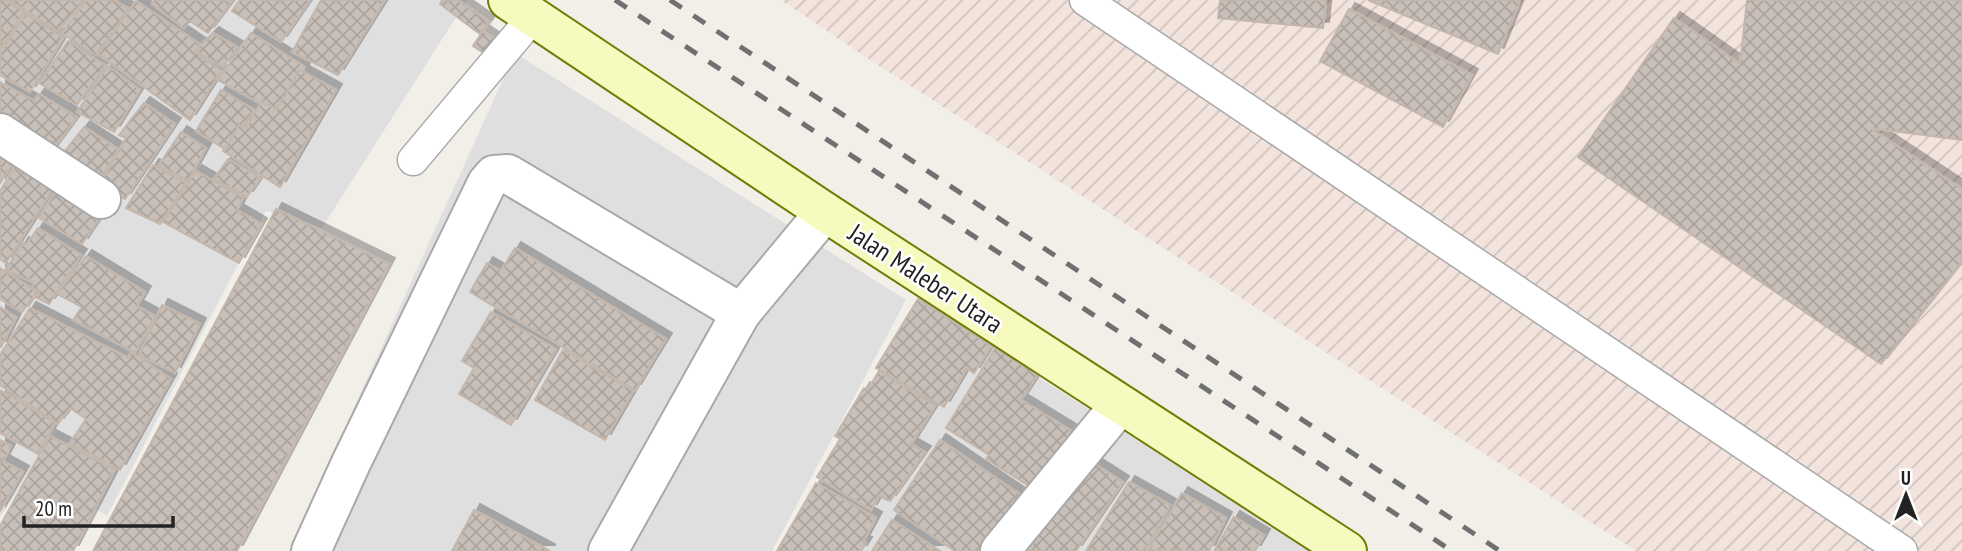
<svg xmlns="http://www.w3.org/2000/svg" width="1962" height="551" font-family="'PT Sans Narrow',sans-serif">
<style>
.residential{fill:#e0dfdf}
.military{fill:url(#military-furrows)}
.building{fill:url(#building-cross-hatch);stroke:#c4b6ab;stroke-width:2;filter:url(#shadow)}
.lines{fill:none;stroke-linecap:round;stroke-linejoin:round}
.lane-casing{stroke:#a9a9a9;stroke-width:33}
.street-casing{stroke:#a9a9a9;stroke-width:42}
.secondary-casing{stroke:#707d05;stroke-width:42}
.lane{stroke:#fff;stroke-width:30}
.street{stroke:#fff;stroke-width:38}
.secondary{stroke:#f7fabf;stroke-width:38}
.rail{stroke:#707070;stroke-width:5;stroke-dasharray:14 14;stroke-linecap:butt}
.labels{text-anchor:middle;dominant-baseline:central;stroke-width:5;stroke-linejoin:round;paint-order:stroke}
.street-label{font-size:26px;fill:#222;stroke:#fff}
</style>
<defs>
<pattern id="military-furrows" width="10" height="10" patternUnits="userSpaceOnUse" patternTransform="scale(1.75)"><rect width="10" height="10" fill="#f3e3dd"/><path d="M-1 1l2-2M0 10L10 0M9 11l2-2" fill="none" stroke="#d0c2bd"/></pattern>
<pattern id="building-cross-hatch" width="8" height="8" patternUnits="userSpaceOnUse" patternTransform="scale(1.75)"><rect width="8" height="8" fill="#c7bfb8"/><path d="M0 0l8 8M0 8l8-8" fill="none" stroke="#aba49e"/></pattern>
<filter id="shadow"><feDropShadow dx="6" dy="-6" stdDeviation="0" flood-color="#0004"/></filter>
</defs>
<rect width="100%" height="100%" fill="#f2efe9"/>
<g class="residential">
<path d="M 0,0 L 467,0 L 322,228 L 266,211 L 107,516 L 34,468 L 0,517 Z"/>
<path d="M 515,53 L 906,300 L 772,551 L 289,551 Z"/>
<path d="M 919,302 L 1313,551 L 786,551 Z"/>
</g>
<path class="military" d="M 781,0 L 1962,0 L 1962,551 L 1636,551 L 870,60 Z"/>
<g class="building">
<path d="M 0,0 L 4,0 L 24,12 L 0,50 Z"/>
<path d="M 9,0 L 84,0 L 58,31 Z"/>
<path d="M 87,0 L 114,0 L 129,9 L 96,55 L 61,33 Z"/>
<path d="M 154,0 L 233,0 L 208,33 L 190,21 L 184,28 L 152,4 Z"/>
<path d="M 240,0 L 310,0 L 281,42 L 232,11 Z"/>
<path d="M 321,0 L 385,0 L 338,75 L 292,52 Z"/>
<path d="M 442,0 L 458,0 L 489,22 L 480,34 L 440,4 Z"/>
<path d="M 1220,0 L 1326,0 L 1323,28 L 1218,18 Z"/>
<path d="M 1368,0 L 1520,0 L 1498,54 Z"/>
<path d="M 1747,0 L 1962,0 L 1962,140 L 1870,128 L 1962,189 L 1962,261 L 1881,364 L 1578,157 L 1674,18 L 1740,64 Z"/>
<path d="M 136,1 L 201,45 L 195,51 L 201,55 L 199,56 L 221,71 L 190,120 L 98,54 Z"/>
<path d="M 1349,9 L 1472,75 L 1443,127 L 1320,61 Z"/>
<path d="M 26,14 L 63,38 L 30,92 L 0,75 L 0,54 Z"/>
<path d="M 483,31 L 500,43 L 490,57 L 473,46 Z"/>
<path d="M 213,33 L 237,47 L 223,67 L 195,51 Z"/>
<path d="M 251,33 L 305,67 L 303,71 L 300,70 L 277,109 L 262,102 L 261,104 L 218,80 Z"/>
<path d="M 68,41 L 105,65 L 77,105 L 39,83 Z"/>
<path d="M 108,66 L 140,90 L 114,132 L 77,112 Z"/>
<path d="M 300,70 L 336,90 L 280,187 L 223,151 L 239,125 L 246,128 L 262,102 L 277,109 Z"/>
<path d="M 0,82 L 34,101 L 39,94 L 77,117 L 49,155 L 0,124 Z"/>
<path d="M 221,90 L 254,110 L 243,127 L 239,125 L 225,149 L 196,131 Z"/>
<path d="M 144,103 L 175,124 L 125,199 L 100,185 L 126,138 L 119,135 Z"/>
<path d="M 84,127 L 118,149 L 99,181 L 58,160 Z"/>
<path d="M 181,132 L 206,148 L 188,181 L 159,165 Z"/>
<path d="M 0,140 L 20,153 L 0,183 Z"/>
<path d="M 22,156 L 59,179 L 6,263 L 0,259 L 0,191 Z"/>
<path d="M 228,159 L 260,178 L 247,197 L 214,179 Z"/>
<path d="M 153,165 L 186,183 L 160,224 L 126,208 Z"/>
<path d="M 196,171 L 243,198 L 237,210 L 261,224 L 239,263 L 163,222 Z"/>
<path d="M 61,183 L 105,210 L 82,244 L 39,218 Z"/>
<path d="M 276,209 L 389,264 L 237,551 L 93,551 Z"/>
<path d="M 38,228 L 81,255 L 49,304 L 35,297 L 39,291 L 32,287 L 34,283 L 6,269 L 23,243 L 26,245 Z"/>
<path d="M 515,248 L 666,339 L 635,390 L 470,292 L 487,263 L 501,271 Z"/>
<path d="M 86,256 L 145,292 L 137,306 L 155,316 L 135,353 L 73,320 L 82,307 L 57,294 Z"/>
<path d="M 0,268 L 37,292 L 22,312 L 0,299 Z"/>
<path d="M 918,299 L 991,346 L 974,373 L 967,368 L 944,407 L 876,368 Z"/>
<path d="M 162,305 L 200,324 L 175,373 L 139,355 Z"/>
<path d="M 0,307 L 16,317 L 1,347 L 0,347 Z"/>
<path d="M 30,308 L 128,358 L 131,352 L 171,379 L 120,470 L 70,443 L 86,419 L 70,408 L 58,424 L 0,385 L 0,355 Z"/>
<path d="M 491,312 L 556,349 L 511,425 L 459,394 L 474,368 L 462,361 Z"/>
<path d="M 995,348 L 1038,374 L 1021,400 L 1075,433 L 1037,491 L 986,459 L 989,455 L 946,428 Z"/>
<path d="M 563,350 L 633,391 L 605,440 L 535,400 Z"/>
<path d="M 879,371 L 935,406 L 911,444 L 925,452 L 890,501 L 879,496 L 871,510 L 817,477 L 840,439 L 835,436 L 864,388 L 868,390 Z"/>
<path d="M 0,390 L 55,423 L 38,454 L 0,433 Z"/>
<path d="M 50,436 L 115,470 L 73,551 L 0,551 L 0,526 Z"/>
<path d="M 0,440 L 11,446 L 3,461 L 23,472 L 0,511 Z"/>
<path d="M 940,440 L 1025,498 L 989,551 L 955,551 L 894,510 Z"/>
<path d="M 1084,457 L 1123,482 L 1076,551 L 1019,551 Z"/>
<path d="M 1129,482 L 1170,505 L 1145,551 L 1086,551 Z"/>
<path d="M 816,483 L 876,518 L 863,542 L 866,543 L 861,551 L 777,551 Z"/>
<path d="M 1182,493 L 1226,518 L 1209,551 L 1148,550 Z"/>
<path d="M 474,510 L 550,551 L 452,551 Z"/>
<path d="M 1234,517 L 1264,535 L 1255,551 L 1214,551 Z"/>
<path d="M 892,520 L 940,551 L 872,551 Z"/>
</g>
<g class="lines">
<g class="lane-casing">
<g id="lane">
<path d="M 1085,0 L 1902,551"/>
<path d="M 413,160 L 533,17"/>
</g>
</g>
<g class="street-casing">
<g id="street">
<path d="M 0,133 L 101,199"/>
<path d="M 311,551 L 351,463 L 487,183 L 494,175 L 508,174 L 741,313 L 825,212"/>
<path d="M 608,551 L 741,313"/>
<path d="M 1000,551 L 1120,405"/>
</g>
</g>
<g class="secondary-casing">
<path id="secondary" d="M 508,0 L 825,212 L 1347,551"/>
</g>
<use href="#lane" class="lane"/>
<use href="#street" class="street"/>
<use href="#secondary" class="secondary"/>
<g class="rail">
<path d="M 615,0 L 1452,551"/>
<path d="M 670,0 L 1500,551"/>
</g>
</g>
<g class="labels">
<g class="street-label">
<text transform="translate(926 278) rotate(33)">Jalan Maleber Utara</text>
</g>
</g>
<g transform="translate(1906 495)" stroke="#ffffff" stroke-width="5" paint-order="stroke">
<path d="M0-5L12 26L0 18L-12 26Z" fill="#222222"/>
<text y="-10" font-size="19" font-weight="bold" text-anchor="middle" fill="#222222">U</text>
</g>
<path d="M24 516v10h149v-10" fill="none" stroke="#222222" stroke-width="3.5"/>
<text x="35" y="516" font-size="21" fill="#222222" stroke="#ffffff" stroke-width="5" paint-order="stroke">20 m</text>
</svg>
